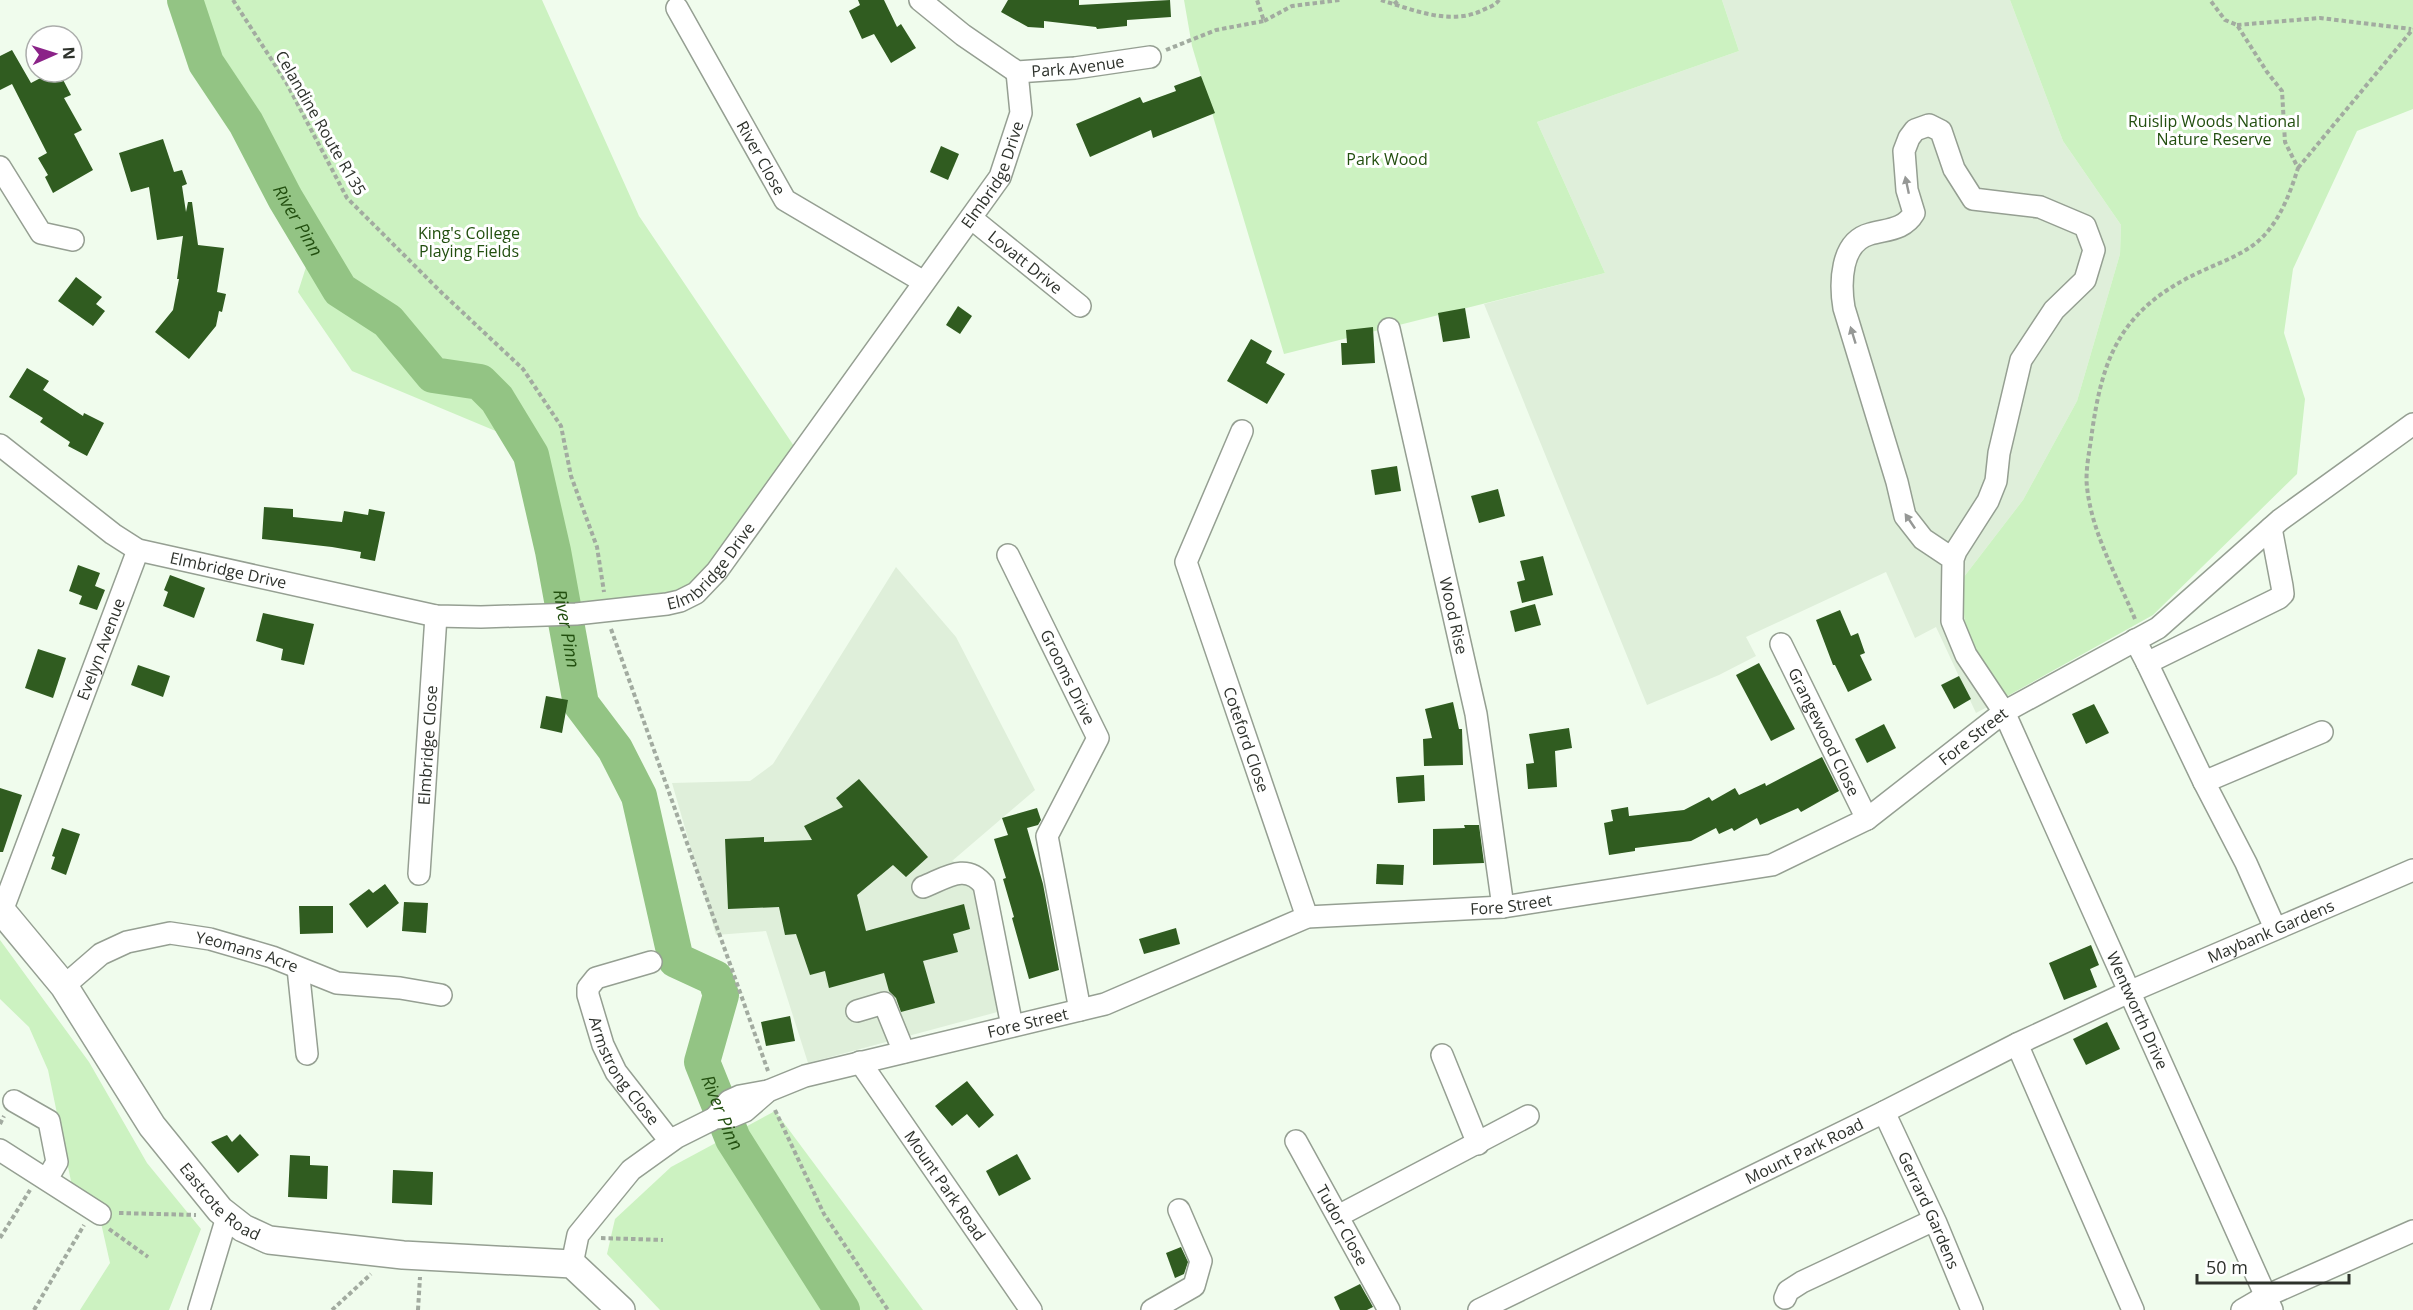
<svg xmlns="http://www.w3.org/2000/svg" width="2413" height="1310" font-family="'Open Sans',sans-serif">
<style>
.built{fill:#dfefda}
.green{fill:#ccf2c1}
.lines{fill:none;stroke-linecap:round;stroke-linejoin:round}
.river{stroke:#93c484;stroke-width:36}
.building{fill:#305c20}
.minor-casing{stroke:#959f92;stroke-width:24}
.major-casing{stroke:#959f92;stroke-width:30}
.path{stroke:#a2aba0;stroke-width:4;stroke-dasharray:4.5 3;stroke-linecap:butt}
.minor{stroke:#fff;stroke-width:21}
.major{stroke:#fff;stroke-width:27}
.oneway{fill:#969896}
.labels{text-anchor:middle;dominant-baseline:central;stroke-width:6;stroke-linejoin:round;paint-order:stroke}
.street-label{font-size:16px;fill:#2e322c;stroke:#fff}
.park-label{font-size:16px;fill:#224f0f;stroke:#fff}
.water-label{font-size:18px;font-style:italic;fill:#224f0f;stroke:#fff}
</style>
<rect width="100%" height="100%" fill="#f0fced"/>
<g class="built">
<path d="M 1722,0 L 2010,0 L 2063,141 L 2121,225 L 2120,254 L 2077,401 L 2023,500 L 1960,582 L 2002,699 L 1976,713 L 1936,627 L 1915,638 L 1886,572 L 1746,637 L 1756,656 L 1719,675 L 1647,705 L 1484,304 L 1605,273 L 1537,122 L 1739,51 Z"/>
<path d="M 896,567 L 956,637 L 1035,790 L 952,861 L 976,868 L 1016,1007 L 808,1063 L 766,931 L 716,935 L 672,783 L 750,781 L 773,764 Z"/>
</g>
<g class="green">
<path d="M 169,0 L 542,0 L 639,216 L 800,455 L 696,593 L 576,614 L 548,453 L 352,371 L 298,292 L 307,264 L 200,73 Z"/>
<path d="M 1184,0 L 1722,0 L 1739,51 L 1537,122 L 1605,273 L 1284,354 L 1192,46 Z"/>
<path d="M 2010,0 L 2413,0 L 2413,109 L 2357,131 L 2293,269 L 2284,333 L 2305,399 L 2297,474 L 2153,615 L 2002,699 L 1967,637 L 1960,582 L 2023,500 L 2077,401 L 2120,254 L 2121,225 L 2063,141 Z"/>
<path d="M 0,940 L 89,1062 L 147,1163 L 201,1229 L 169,1310 L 80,1310 L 110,1263 L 97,1205 L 72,1186 L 48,1070 L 29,1027 L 0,999 Z"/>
<path d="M 775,1111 L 923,1310 L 660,1310 L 607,1254 L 615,1219 L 671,1167 Z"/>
</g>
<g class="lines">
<path class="river" id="s1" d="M 185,0 L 206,63 L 246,123 L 285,198 L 340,290 L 388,321 L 433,375 L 480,382 L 497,399 L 531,455 L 553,551 L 581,704 L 615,749 L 639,796 L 676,960 L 715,978 L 721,995 L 702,1062 L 733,1139 L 842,1310"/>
</g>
<g class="building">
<path d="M 858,0 L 884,0 L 897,27 L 901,24 L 916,48 L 891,63 L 874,34 L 862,39 L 849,11 L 860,5 Z"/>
<path d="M 1008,0 L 1079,0 L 1079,5 L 1170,0 L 1171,17 L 1127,20 L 1127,26 L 1097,29 L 1096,27 L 1044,21 L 1044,28 L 1028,27 L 1001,12 Z"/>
<path d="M 12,50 L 31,83 L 52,72 L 59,72 L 71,95 L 64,98 L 82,130 L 74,134 L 93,170 L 53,193 L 45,177 L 48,175 L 38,158 L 47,153 L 12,84 L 0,90 L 0,56 Z"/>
<path d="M 1201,76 L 1215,113 L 1153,138 L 1151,130 L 1090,157 L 1076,124 L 1140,97 L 1143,103 L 1176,91 L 1174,86 Z"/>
<path d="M 163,139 L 174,172 L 182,170 L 187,184 L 182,186 L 186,212 L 188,202 L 192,202 L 198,245 L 224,248 L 217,292 L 226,294 L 222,312 L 219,311 L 216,326 L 189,359 L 155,332 L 173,310 L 179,279 L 177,279 L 183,236 L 157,240 L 149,187 L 131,192 L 119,153 Z"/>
<path d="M 941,146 L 959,154 L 948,180 L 930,172 Z"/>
<path d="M 76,277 L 102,297 L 96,304 L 105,311 L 93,326 L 58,301 Z"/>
<path d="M 958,306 L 972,316 L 960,334 L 946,325 Z"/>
<path d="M 1465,308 L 1470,338 L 1443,342 L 1438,313 Z"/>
<path d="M 1373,327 L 1375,363 L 1342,365 L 1341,343 L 1347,343 L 1346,330 Z"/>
<path d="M 1251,339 L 1272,351 L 1266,363 L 1285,374 L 1267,404 L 1227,381 Z"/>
<path d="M 27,368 L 49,381 L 43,390 L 83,416 L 84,413 L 104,423 L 87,456 L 68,446 L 70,442 L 40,422 L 43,418 L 9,397 Z"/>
<path d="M 1397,466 L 1401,491 L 1375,495 L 1371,470 Z"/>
<path d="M 1498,489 L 1505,516 L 1479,523 L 1471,496 Z"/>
<path d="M 264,507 L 293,509 L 293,517 L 342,522 L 344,511 L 368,515 L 369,509 L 385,512 L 375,561 L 360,558 L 361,552 L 332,547 L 262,539 Z"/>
<path d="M 1543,556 L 1553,595 L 1522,603 L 1517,582 L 1525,580 L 1520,561 Z"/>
<path d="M 78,565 L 100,573 L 95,586 L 105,590 L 97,610 L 79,604 L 82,596 L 69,591 Z"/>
<path d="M 170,575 L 205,588 L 194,618 L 163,606 L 168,592 L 164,590 Z"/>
<path d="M 1535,604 L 1541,625 L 1515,632 L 1510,611 Z"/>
<path d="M 1840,610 L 1851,636 L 1858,633 L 1865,653 L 1860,655 L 1872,680 L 1848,692 L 1835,665 L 1833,665 L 1816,620 Z"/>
<path d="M 263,613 L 314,624 L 304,665 L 281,660 L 283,649 L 256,641 Z"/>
<path d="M 38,649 L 66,658 L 53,698 L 25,688 Z"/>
<path d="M 1759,663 L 1795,729 L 1771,741 L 1736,675 Z"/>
<path d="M 138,665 L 170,676 L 163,697 L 131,685 Z"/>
<path d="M 1959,676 L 1971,699 L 1954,709 L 1941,685 Z"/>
<path d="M 546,696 L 568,700 L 562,733 L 540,728 Z"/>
<path d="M 1453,702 L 1459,729 L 1462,729 L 1463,765 L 1424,766 L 1423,739 L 1432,738 L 1425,709 Z"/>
<path d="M 2094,704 L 2109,733 L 2086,744 L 2072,714 Z"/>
<path d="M 1884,724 L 1896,748 L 1867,763 L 1855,739 Z"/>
<path d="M 1569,728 L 1572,748 L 1555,751 L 1557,787 L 1528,789 L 1526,764 L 1534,763 L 1529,734 Z"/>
<path d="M 1822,757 L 1839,791 L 1801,812 L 1798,808 L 1760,825 L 1757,818 L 1734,831 L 1732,828 L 1719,834 L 1716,828 L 1691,841 L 1635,848 L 1635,851 L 1609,855 L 1604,823 L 1613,821 L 1611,810 L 1628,807 L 1629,816 L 1684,810 L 1709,797 L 1712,801 L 1735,788 L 1739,795 L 1765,783 L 1766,786 Z"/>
<path d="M 1424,775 L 1425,801 L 1398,803 L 1396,777 Z"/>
<path d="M 859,779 L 928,857 L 906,877 L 893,865 L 857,895 L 866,931 L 964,904 L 970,929 L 953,934 L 958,952 L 923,961 L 935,1003 L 901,1012 L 896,998 L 889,991 L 884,973 L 829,988 L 825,971 L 810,975 L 796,934 L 785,935 L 779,907 L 728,909 L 725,839 L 764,837 L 764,842 L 812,840 L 804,826 L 843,807 L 836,798 Z"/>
<path d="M 0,788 L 22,795 L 3,852 L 0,852 Z"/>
<path d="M 1037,808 L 1041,820 L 1038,825 L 1027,828 L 1043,884 L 1059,970 L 1029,979 L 1012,918 L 1014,917 L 1003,879 L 1006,878 L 994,839 L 1008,835 L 1002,818 Z"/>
<path d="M 1464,825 L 1479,825 L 1484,863 L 1433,865 L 1433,829 L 1465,828 Z"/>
<path d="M 62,828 L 80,834 L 66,875 L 51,869 L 55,857 L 52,856 Z"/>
<path d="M 1377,864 L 1404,865 L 1403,885 L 1376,884 Z"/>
<path d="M 385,884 L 399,903 L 367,928 L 349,904 L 369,889 L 373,893 Z"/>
<path d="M 404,902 L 428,903 L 426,933 L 402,931 Z"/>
<path d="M 299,906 L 333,906 L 333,933 L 300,934 Z"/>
<path d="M 1176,928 L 1180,944 L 1144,954 L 1139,939 Z"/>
<path d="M 2091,945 L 2099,965 L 2090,969 L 2097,987 L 2064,1000 L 2049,963 Z"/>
<path d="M 790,1016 L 795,1041 L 766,1046 L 761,1022 Z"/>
<path d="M 2107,1022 L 2120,1049 L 2086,1065 L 2073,1039 Z"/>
<path d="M 967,1081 L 994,1115 L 979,1128 L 967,1114 L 952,1126 L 935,1106 Z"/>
<path d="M 240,1134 L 259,1155 L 238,1173 L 211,1142 L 227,1135 L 232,1142 Z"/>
<path d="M 1017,1154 L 1031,1179 L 999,1196 L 986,1171 Z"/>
<path d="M 290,1155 L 310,1156 L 310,1165 L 328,1166 L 327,1199 L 288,1197 Z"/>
<path d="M 393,1170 L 433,1172 L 432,1205 L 392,1203 Z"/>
<path d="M 1181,1247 L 1188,1262 L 1184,1274 L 1175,1278 L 1166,1253 Z"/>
<path d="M 1360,1284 L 1373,1307 L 1367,1310 L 1340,1310 L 1334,1297 Z"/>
</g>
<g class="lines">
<g class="minor-casing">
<g id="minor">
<path id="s2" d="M 920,0 L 963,35 L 1017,72 L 1075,68 L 1150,57"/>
<path id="s3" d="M 677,8 L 785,200 L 924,282"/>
<path d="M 0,167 L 41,233 L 73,240"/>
<path id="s4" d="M 971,218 L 1080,306"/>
<path id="s5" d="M 1389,329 L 1476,714 L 1503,907"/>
<path id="s6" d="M 1242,431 L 1186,562 L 1307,917"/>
<path id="s7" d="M 0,445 L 113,534 L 138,550 L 174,558 L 436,616 L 481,617 L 576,614 L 667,604 L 680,601 L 696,593 L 717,571 L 1000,177 L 1021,113 L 1017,72"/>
<path id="s8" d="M 1008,555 L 1098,738 L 1047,836 L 1080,1010"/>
<path id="s9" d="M 1953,559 L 1923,539 L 1905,516 L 1897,482 L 1844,308 C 1840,284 1840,242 1870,234 C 1888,229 1904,230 1914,213 L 1907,190 L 1904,151 L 1909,138 L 1915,130 L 1929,125 L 1941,131 L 1954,169 L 1973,199 L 2040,207 L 2085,226 L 2094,250 L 2085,280 L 2054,310 L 2021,360 L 1999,453 L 1996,481 L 1988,501 L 1956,551 L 1953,559 L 1952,621 L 1966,655 L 2004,712 L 2272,1310"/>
<path d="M 2135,640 L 2147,663 L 2279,598 L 2283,594 L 2282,586 L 2271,528"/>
<path id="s10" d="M 1781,644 L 1867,819"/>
<path d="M 2147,663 L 2204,782"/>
<path id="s11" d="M 419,874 L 436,616"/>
<path d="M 923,887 C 946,878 966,862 984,885 L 1012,1026"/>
<path id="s12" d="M 2,911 L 138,550"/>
<path d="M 2275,928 L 2246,863 L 2204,782 L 2322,732"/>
<path id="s13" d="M 651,962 L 596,978 L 588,988 L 588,995 L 603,1045 L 616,1072 L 670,1141"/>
<path d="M 298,968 L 307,1054"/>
<path id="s14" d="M 64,986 L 101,954 L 127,942 L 170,933 L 210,939 L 272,957 L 337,983 L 400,988 L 441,995"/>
<path d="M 857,1011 L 884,1003 L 904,1052"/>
<path d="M 2017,1044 L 2133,1310"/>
<path d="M 1442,1055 L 1478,1144"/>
<path id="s15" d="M 860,1062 L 1031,1310"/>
<path d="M 14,1101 L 49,1121 L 57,1162 L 47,1179"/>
<path id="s16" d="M 1884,1112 L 1936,1223 L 1972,1310"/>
<path d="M 715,1118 L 729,1101 L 740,1096 L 768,1091"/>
<path id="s17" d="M 1296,1141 L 1389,1310"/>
<path d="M 0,1150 L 100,1214"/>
<path d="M 1338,1216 L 1528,1116"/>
<path id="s18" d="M 572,1264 L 578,1235 L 631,1170 L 677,1137 L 715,1118 L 733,1116 L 745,1111 L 768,1091 L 805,1076 L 1105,1004 L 1307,917 L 1503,907 L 1772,865 L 1867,819 L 2004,712 L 2158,628 L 2280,520 L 2413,424"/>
<path d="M 1785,1298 L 1788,1291 L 1802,1282 L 1934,1220"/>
<path d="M 199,1310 L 227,1217"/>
<path d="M 1152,1310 L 1194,1286 L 1201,1261 L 1179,1210"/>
<path id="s19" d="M 1479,1310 L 1884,1112 L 2017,1044 L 2129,992 L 2413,870"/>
<path d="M 2242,1310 L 2266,1296 L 2413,1231"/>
</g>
</g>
<g class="major-casing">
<g id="major">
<path id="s20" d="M 0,909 L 64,986 L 152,1126 L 220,1210 L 243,1228 L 269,1240 L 403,1255 L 572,1264 L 621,1310"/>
</g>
</g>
<g class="path">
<path d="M 233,0 L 286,82 L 347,198 L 442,293 L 523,369 L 561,426 L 571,476 L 597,547 L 604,592"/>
<path d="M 1381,0 C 1413,10 1451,26 1483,10 C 1489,7 1495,6 1499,0"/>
<path d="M 1394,4 L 1399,0"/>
<path d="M 1264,21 L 1292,6 L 1340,0"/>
<path d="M 2237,25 L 2320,18 L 2411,29"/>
<path d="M 1166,50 L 1216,30 L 1264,21 L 1257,0"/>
<path d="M 2298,168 L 2413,29"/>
<path d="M 2135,619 C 2117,576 2092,534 2087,487 C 2085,470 2090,449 2092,432 C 2102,362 2118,316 2184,280 C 2205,268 2229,261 2249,248 C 2276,231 2289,197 2298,168 L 2285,142 L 2282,91 L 2267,72 L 2237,25 L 2225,20 L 2210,0"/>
<path d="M 611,629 L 768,1071"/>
<path d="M 775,1110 L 824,1214 L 888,1310"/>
<path d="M 0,1124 L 4,1116"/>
<path d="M 119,1213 L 196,1215"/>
<path d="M 109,1229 L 148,1257"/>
<path d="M 0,1238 L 30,1190"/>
<path d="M 601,1238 L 663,1240"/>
<path d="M 34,1310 L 84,1225"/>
<path d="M 332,1310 L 371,1274"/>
<path d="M 418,1310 L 420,1277"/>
</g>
<use href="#minor" class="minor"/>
<use href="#major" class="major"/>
</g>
<defs><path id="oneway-solid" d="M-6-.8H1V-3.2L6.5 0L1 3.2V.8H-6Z" transform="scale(1.5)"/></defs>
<g class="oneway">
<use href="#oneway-solid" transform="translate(1907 185) rotate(-102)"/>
<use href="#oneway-solid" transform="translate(1853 335) rotate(-107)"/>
<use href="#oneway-solid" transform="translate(1910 521) rotate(-124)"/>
</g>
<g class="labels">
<g class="street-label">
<text stroke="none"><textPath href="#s2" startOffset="182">Park Avenue</textPath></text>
<text transform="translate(321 123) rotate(60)">Celandine Route R135</text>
<text stroke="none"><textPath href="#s3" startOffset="172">River Close</textPath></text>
<text stroke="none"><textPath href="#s7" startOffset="1256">Elmbridge Drive</textPath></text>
<text stroke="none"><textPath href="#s4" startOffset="70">Lovatt Drive</textPath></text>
<text stroke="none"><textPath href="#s7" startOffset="770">Elmbridge Drive</textPath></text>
<text stroke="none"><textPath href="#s7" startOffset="266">Elmbridge Drive</textPath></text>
<text stroke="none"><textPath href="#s5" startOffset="294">Wood Rise</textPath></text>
<text stroke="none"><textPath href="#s12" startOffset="280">Evelyn Avenue</textPath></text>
<text stroke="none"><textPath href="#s8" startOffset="136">Grooms Drive</textPath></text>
<text stroke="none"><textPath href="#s10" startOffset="98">Grangewood Close</textPath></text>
<text stroke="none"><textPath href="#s18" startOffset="1551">Fore Street</textPath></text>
<text stroke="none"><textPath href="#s6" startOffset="330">Coteford Close</textPath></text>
<text stroke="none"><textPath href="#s11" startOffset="129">Elmbridge Close</textPath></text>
<text stroke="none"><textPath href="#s18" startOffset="1047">Fore Street</textPath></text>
<text stroke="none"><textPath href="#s19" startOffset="878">Maybank Gardens</textPath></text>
<text stroke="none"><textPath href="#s14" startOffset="201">Yeomans Acre</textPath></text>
<text stroke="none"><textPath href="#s9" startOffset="1593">Wentworth Drive</textPath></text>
<text stroke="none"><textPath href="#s18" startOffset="543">Fore Street</textPath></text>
<text stroke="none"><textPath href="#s13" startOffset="162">Armstrong Close</textPath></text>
<text stroke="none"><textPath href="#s19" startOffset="362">Mount Park Road</textPath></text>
<text stroke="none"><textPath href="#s15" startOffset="150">Mount Park Road</textPath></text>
<text stroke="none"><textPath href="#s20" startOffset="368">Eastcote Road</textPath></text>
<text stroke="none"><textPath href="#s16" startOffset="108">Gerrard Gardens</textPath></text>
<text stroke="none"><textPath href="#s17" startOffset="96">Tudor Close</textPath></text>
</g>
<g class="park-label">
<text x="2214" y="121">Ruislip Woods National<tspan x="2214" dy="18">Nature Reserve</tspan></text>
<text x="1387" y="159">Park Wood</text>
<text x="469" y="233">King's College<tspan x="469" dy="18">Playing Fields</tspan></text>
</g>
<g class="water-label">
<text stroke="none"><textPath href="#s1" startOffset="249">River Pinn</textPath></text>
<text stroke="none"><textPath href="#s1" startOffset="772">River Pinn</textPath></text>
<text stroke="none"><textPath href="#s1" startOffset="1311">River Pinn</textPath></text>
</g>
</g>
<g transform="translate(54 54) rotate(87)"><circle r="28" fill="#ffffff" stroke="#abadab" stroke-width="1.5"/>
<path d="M0-4.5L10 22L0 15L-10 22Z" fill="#8b2388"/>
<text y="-9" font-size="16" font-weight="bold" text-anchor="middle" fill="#2e322c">N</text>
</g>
<path d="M2197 1274v9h152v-9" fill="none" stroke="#2e322c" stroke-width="3"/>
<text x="2206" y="1274" font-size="18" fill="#2e322c" stroke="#ffffff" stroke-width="4.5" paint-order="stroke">50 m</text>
</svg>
